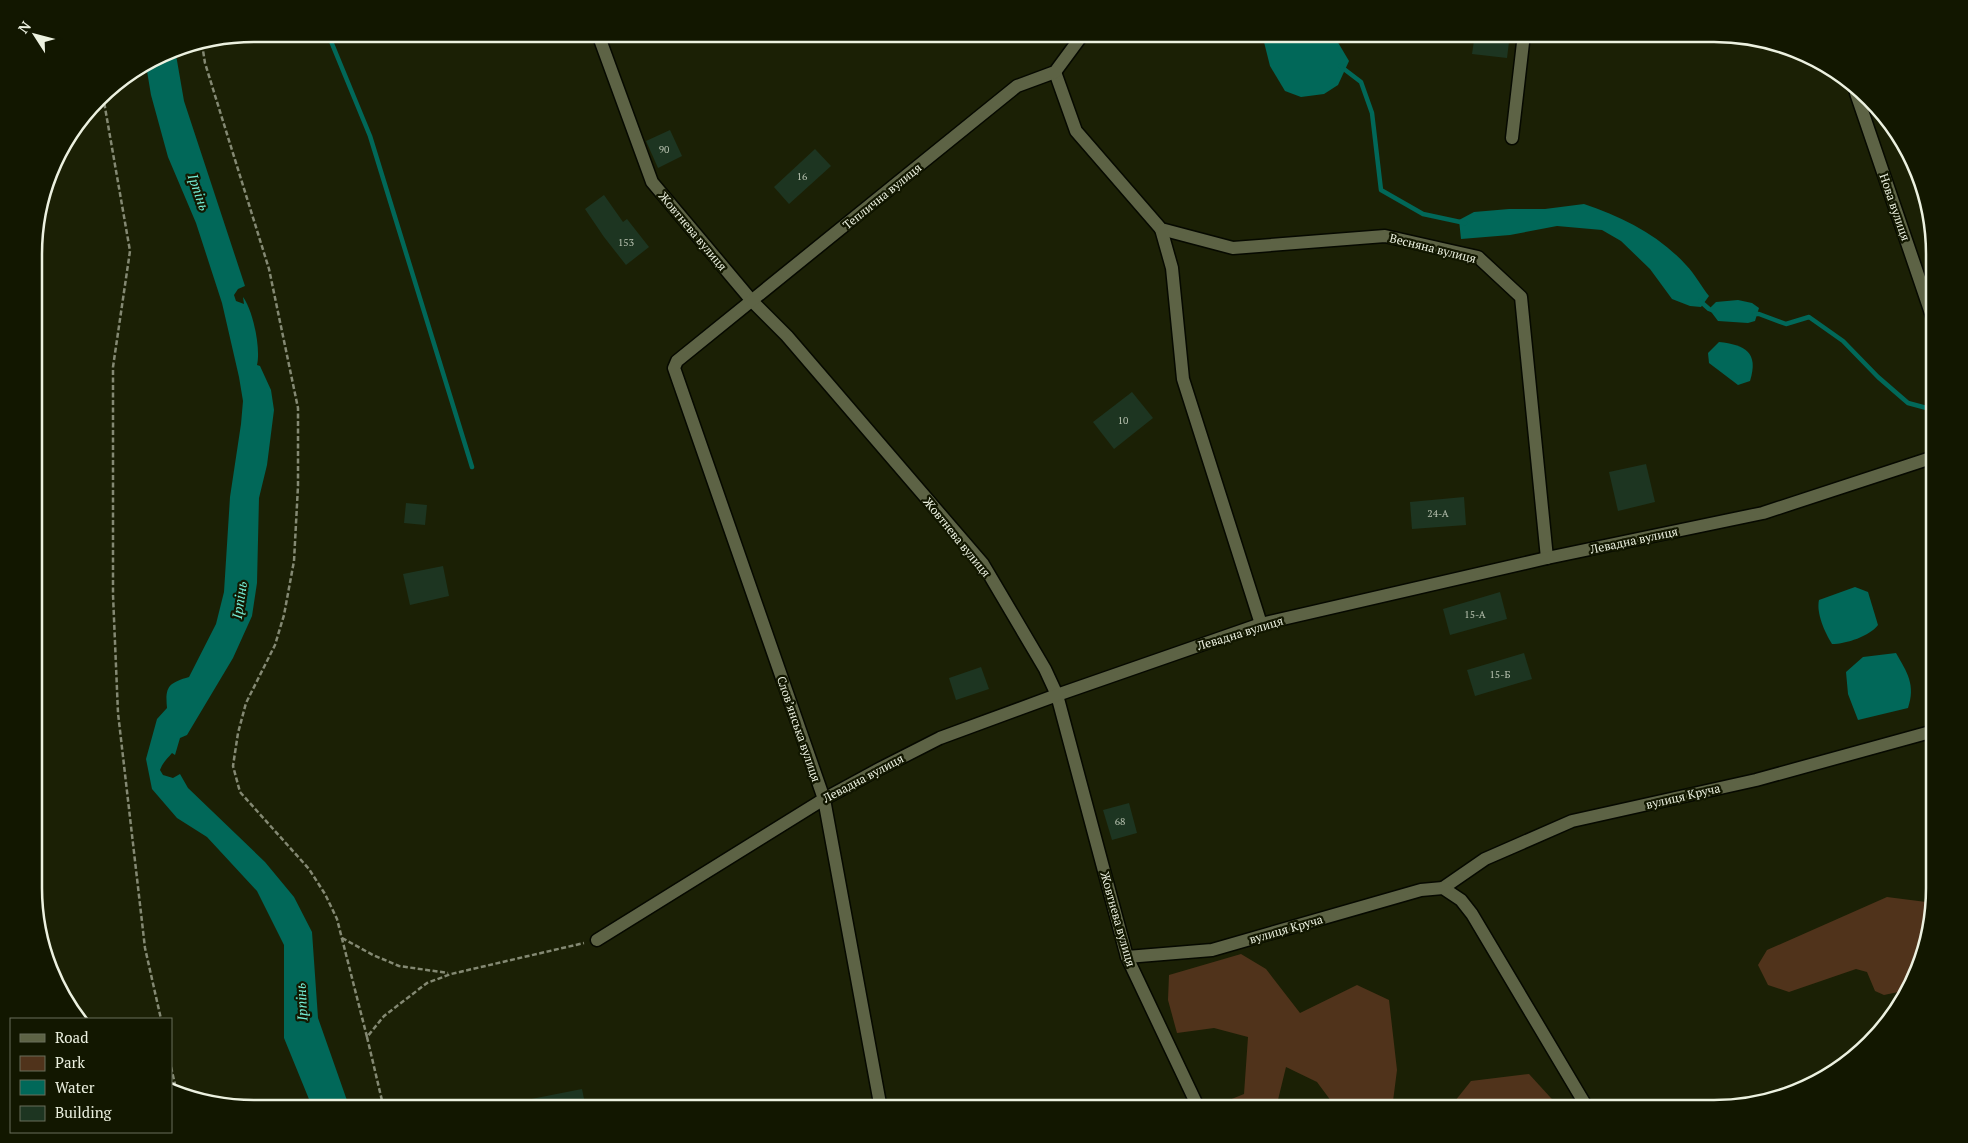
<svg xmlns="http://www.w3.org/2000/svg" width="1968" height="1143" font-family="'PT Serif',serif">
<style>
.green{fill:#50331b}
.water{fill:#016859}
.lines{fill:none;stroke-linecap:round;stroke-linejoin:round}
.stream{stroke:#016859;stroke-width:4.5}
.building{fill:#1d3521}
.minor-casing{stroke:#060900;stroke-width:15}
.path{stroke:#848973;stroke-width:2.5;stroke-dasharray:5 2.5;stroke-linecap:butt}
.minor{stroke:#5d6345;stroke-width:12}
.labels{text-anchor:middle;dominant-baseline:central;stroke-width:4.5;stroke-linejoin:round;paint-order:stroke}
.number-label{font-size:10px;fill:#b8c2b0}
.street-label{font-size:12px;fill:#ecf1e0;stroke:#121700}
.water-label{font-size:14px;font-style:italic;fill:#75edd5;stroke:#121700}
.rim{fill:none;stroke:#ecf1e0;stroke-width:2.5}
</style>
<rect width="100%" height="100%" fill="#1b2005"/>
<g class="green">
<path d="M 1887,897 L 1934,903 L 1908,990 L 1884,995 L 1875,991 L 1867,972 L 1856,969 L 1789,992 L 1768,985 L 1758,965 L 1767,950 Z"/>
<path d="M 1241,954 L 1266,969 L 1300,1013 L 1357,985 L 1389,1000 L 1397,1070 L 1392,1109 L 1337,1109 L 1317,1082 L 1286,1067 L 1276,1108 L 1213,1109 L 1212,1107 L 1244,1094 L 1248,1037 L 1214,1028 L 1177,1033 L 1168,1000 L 1169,975 Z"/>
<path d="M 1529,1074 L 1561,1109 L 1454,1109 L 1455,1101 L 1471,1081 Z"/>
</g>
<g class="water">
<path d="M 1262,34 L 1333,34 L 1349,61 L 1338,85 L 1324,94 L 1301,97 L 1285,91 L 1270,66 Z"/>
<path d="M 175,49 L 184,101 L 245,286 L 238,289 L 234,295 L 236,301 L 244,304 L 243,297 C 253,310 261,349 257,365 L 260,366 L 271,390 L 274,410 L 267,465 L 259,498 L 257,583 L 252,616 L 233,658 L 187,735 L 180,738 L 175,755 L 172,753 C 167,759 163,762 160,770 L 163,775 L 173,778 L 180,774 L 188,788 L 265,862 L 294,897 L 312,932 L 318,1018 L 350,1109 L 313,1109 L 284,1038 L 284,945 L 257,891 L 207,837 L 177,818 L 152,789 L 146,759 L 157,719 L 167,708 C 165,687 168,683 189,677 L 216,624 L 224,592 L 230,497 L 241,424 L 243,401 L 239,377 L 222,303 L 196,223 L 168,157 L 151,95 L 146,65 L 170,50 Z"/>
<path d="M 1584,204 C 1622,217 1659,235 1686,265 C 1695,274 1701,286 1709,296 L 1701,307 L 1690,306 L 1672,299 L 1650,269 L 1621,241 L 1602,230 L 1557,226 L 1510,235 L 1461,239 L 1459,220 L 1474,212 L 1509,209 L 1545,209 Z"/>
<path d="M 1738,300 L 1752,303 L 1759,308 L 1755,321 L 1748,323 L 1718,321 L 1709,309 L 1716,302 Z"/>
<path d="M 1719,342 C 1745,345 1759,352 1750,381 L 1738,385 L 1709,363 L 1708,353 Z"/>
<path d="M 1855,587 L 1868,592 L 1878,625 C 1870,636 1846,644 1832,644 C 1825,633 1816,613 1819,600 Z"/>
<path d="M 1896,653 C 1907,672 1916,685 1908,708 L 1858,720 L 1848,694 L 1846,672 L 1863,657 Z"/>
</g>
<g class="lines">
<g class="stream">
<path d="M 328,34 L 370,136 L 472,467"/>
<path d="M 1340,66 L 1361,82 L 1372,113 L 1381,190 L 1423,214 L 1465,223"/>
<path d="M 1700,301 L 1709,309 L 1714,311"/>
<path d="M 1754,314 L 1759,314 L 1786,324 L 1809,317 L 1843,341 L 1878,377 L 1908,403 L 1934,410"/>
</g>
</g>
<g class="building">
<path d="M 1475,34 L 1510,34 L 1507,58 L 1472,54 Z"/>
<path d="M 670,130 L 682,156 L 658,168 L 646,141 Z"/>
<path d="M 815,149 L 831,166 L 789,204 L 774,187 Z"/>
<path d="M 604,195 L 623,222 L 627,219 L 649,247 L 626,265 L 604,237 L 585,209 Z"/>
<path d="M 1132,392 L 1153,418 L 1114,449 L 1093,422 Z"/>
<path d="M 1646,464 L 1655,502 L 1618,511 L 1609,472 Z"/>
<path d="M 1464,497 L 1466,525 L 1412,529 L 1410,502 Z"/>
<path d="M 406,503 L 427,505 L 425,525 L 404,523 Z"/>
<path d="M 443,566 L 449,596 L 410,605 L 403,574 Z"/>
<path d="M 1500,592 L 1507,619 L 1450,635 L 1443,609 Z"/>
<path d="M 1524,653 L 1532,679 L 1475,696 L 1467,670 Z"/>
<path d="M 981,667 L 989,689 L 956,700 L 949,678 Z"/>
<path d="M 1129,803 L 1137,833 L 1112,840 L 1103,810 Z"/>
<path d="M 582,1089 L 586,1109 L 512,1109 L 511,1103 Z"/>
</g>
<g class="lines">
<g class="minor-casing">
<g id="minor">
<path d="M 598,34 L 652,182 L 752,301 L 787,336 L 983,564 L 1045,669 L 1057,695 L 1127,957 L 1199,1109"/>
<path d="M 1055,72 L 1076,131 L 1161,229 L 1233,248 L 1385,236 L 1478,257 L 1521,297 L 1547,558"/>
<path d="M 1856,93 L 1934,322"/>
<path d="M 1512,138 L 1524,34"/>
<path d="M 1161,229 L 1172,268 L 1183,379 L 1261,624"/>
<path d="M 1443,888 L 1485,859 L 1572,821 L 1756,780 L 1934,731"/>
<path d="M 597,940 L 824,799 L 881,768 L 940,738 L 1057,695 L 1261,624 L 1547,558 L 1763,513 L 1934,457"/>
<path d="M 1127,957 L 1212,950 L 1421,890 L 1443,888 L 1461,900 L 1472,914 L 1588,1109"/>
<path d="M 881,1109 L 824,799 L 674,368 L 677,361 L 1017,86 L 1055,72 L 1083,34"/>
</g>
</g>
<g class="path">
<path d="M 202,44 L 205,63 L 213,89 L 269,269 L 298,408 L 298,486 L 294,561 L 284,615 L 275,645 L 246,703 L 238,733 L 233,766 L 240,792 L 309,869 L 325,894 L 337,919 L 367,1037 L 384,1016 L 427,983 L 451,974 L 584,943"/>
<path d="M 103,96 L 130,251 L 113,367 L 113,595 L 118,713 L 145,948 L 161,1019"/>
<path d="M 342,938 L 373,955 L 399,966 L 448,973"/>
<path d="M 367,1037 L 384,1109"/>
<path d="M 171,1067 L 177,1093"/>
</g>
<use href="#minor" class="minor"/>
</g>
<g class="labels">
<g class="number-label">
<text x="664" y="149">90</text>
<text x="802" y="176">16</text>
<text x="626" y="242">153</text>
<text x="1123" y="420">10</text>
<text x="1438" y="513">24-А</text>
<text x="1475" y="614">15-А</text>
<text x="1500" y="674">15-Б</text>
<text x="1120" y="821">68</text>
</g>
<g class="street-label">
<text transform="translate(882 196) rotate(-39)">Теплична вулиця</text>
<text transform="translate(1895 207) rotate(71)">Нова вулиця</text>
<text transform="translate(693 231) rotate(50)">Жовтнева вулиця</text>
<text transform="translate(1433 248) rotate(14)">Весняна вулиця</text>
<text transform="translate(957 537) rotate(51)">Жовтнева вулиця</text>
<text transform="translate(1634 540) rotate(-12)">Левадна вулиця</text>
<text transform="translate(1240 633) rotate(-17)">Левадна вулиця</text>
<text transform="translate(799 729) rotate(71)">Словʼянська вулиця</text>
<text transform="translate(863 778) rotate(-28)">Левадна вулиця</text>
<text transform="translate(1683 796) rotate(-13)">вулиця Круча</text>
<text transform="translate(1118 919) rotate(74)">Жовтнева вулиця</text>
<text transform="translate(1286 929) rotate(-16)">вулиця Круча</text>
</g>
<g class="water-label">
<text transform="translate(199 192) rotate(71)">Ірпінь</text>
<text transform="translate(239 600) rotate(-82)">Ірпінь</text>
<text transform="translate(301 1002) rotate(-93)">Ірпінь</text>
</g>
</g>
<path d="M0 0H1968V1143H0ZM254 42H1714A212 212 0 0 1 1926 254V888A212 212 0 0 1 1714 1100H254A212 212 0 0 1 42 888V254A212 212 0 0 1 254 42Z" fill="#121700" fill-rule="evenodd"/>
<path class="rim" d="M254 42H1714A212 212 0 0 1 1926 254V888A212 212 0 0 1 1714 1100H254A212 212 0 0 1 42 888V254A212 212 0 0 1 254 42Z"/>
<rect x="10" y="1018" width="162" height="115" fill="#121700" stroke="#696e5a"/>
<rect x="20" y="1034" width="25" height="8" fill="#5d6345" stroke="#696e5a"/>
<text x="55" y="1043" font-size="15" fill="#ecf1e0">Road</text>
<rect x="20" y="1056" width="25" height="15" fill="#50331b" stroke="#696e5a"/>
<text x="55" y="1068" font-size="15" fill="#ecf1e0">Park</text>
<rect x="20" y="1080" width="25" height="15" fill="#016859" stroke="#696e5a"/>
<text x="55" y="1093" font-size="15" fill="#ecf1e0">Water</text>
<rect x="20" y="1106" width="25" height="15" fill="#1d3521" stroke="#696e5a"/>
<text x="55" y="1118" font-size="15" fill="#ecf1e0">Building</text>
<g transform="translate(35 35) rotate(306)" stroke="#121700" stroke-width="4" paint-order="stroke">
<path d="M0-4L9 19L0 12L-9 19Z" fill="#ecf1e0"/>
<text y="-8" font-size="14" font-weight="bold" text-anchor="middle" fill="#ecf1e0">N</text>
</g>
</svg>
